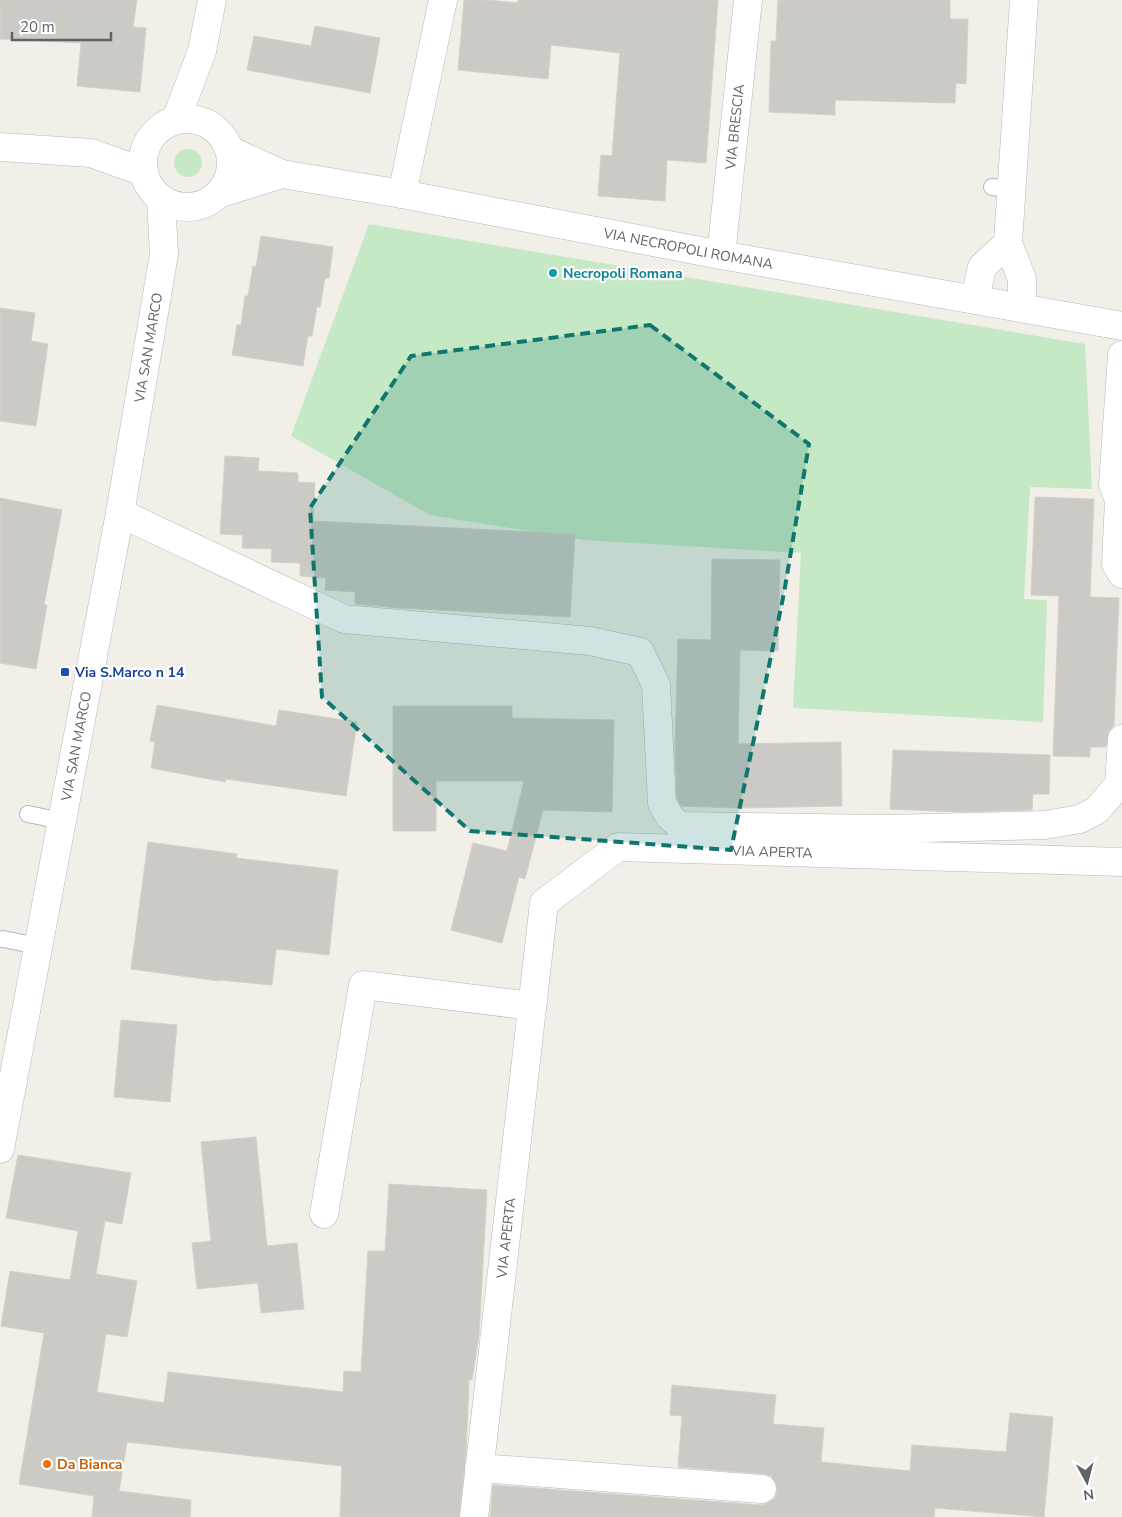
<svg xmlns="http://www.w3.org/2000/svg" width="1122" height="1517" font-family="'Nunito Sans',sans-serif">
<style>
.green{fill:#c5e8c5}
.building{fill:#cccac5;stroke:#d6d1c6}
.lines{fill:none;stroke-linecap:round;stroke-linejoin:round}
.service-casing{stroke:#b5b8bc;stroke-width:18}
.minor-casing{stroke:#b5b8bc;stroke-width:29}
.service{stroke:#fff;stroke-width:16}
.minor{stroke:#fff;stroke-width:28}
.marked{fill:#0f766e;fill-opacity:0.2;stroke:#0f766e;stroke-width:4;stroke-dasharray:10 6;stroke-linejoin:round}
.culture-dot{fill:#0f9aa8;stroke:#fff;stroke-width:2}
.transit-dot{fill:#1a4fb4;stroke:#fff;stroke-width:2}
.food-dot{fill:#e8710a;stroke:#fff;stroke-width:2}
.labels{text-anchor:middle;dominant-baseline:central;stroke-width:4.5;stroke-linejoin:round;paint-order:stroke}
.street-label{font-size:14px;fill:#5f6368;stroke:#fff}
.culture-label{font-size:14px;font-weight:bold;fill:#0d838f;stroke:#fff;text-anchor:start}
.transit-label{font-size:14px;font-weight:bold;fill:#164399;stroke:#fff;text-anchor:start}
.food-label{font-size:14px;font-weight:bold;fill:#c56008;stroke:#fff;text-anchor:start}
</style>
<rect width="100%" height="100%" fill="#f1efe8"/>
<g class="green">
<circle cx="188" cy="163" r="14"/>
<path d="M 369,224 L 1085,344 L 1092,489 L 1030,487 L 1024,599 L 1047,600 L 1043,722 L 793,708 L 801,553 L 584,540 L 430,515 L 291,436 Z"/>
</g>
<g class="building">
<path d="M 0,0 L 137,0 L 133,27 L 146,28 L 140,92 L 77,86 L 81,43 L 0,39 Z"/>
<path d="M 464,0 L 486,0 L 518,3 L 518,0 L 718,0 L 706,163 L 667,160 L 665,201 L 598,196 L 601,155 L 612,156 L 620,53 L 551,45 L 548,79 L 458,70 Z"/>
<path d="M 778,0 L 950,0 L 950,19 L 968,19 L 966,84 L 956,83 L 955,103 L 835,100 L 835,115 L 769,112 L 771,41 L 776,41 Z"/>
<path d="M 315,26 L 380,38 L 370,93 L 247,70 L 254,36 L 311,46 Z"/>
<path d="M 261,236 L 333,247 L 329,278 L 325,278 L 320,307 L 317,307 L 312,336 L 308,336 L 303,366 L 232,355 L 237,325 L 241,325 L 245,296 L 248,296 L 253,266 L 256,267 Z"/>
<path d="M 0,308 L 35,313 L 31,341 L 48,344 L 36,426 L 0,421 Z"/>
<path d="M 225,456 L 259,458 L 258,471 L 298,473 L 298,482 L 315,483 L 313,521 L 575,534 L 570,617 L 400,608 L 355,604 L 355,592 L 325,590 L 326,578 L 300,576 L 300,563 L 271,562 L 272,549 L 242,548 L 243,535 L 220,534 Z"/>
<path d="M 1035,497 L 1094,499 L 1090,597 L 1119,598 L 1114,725 L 1109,731 L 1106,747 L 1090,747 L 1090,757 L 1053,756 L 1059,596 L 1031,595 Z"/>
<path d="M 0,498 L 62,510 L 44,605 L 47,605 L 36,669 L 0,663 Z"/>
<path d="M 712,559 L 780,560 L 778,651 L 740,650 L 738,744 L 841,742 L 842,806 L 740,808 L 681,806 L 677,799 L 675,751 L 678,639 L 711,640 Z"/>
<path d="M 157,705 L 276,726 L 279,710 L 357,722 L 346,796 L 226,779 L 225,782 L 151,768 L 155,742 L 150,741 Z"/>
<path d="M 393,706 L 512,706 L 512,718 L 614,720 L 612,812 L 543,810 L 525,879 L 519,877 L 502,943 L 451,930 L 473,843 L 507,851 L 524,781 L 436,781 L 436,831 L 393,831 Z"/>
<path d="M 893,750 L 1050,755 L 1049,794 L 1033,794 L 1032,810 L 959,812 L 890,809 Z"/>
<path d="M 148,842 L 237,854 L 236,858 L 338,870 L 329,955 L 276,949 L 272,985 L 219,980 L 219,981 L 131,969 Z"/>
<path d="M 121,1020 L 177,1025 L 170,1102 L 114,1097 Z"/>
<path d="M 256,1137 L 267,1246 L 297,1243 L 304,1309 L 261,1313 L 258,1283 L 197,1289 L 192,1243 L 211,1241 L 201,1142 Z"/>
<path d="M 18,1155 L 131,1173 L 122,1224 L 105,1221 L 96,1274 L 137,1281 L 127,1337 L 106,1334 L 97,1392 L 164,1403 L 168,1372 L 343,1392 L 344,1371 L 361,1372 L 368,1251 L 385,1251 L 389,1184 L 487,1190 L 479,1335 L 472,1380 L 469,1380 L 466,1453 L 459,1517 L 340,1517 L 342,1466 L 127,1442 L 119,1491 L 191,1500 L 190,1517 L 92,1517 L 94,1496 L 19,1484 L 44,1333 L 1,1326 L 10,1271 L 70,1280 L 78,1231 L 6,1218 Z"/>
<path d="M 672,1385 L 776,1395 L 773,1424 L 824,1428 L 821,1462 L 910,1471 L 912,1445 L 1006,1452 L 1010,1413 L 1053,1417 L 1044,1517 L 935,1508 L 934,1517 L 490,1517 L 493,1485 L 761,1505 L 768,1503 L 775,1498 L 777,1491 L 776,1483 L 771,1476 L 764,1474 L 678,1467 L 682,1416 L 670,1415 Z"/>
</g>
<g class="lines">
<g class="service-casing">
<g id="service">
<path d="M 992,187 L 1012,189"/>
<path d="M 28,814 L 62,821"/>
<path d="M 3,939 L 38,946"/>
</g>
</g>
<g class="minor-casing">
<g id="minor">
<circle cx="187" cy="163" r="44"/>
<path d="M 176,120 L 202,51 L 212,0"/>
<path d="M 0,147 L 91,153 L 144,172"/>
<path id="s1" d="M 231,151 L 282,174 L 402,194 L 721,255 L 1122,326"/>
<path d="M 221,193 L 282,174"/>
<path d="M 402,194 L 443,0"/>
<path id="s2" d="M 721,255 L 748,0"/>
<path d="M 975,299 L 982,267 L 1008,243"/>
<path d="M 1022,307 L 1022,279 L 1008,243 L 1024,0"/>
<path d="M 1122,355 L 1113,484 L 1119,500 L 1116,564 L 1122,574"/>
<path d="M 120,513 L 344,619 L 590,641 L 640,652 L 656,685 L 662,803 L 669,816 L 680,826 L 885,829 L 1045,825 L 1080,819 L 1097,810 L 1119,784 L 1122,739"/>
<path id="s3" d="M 0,1149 L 120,513 L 164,254 L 161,199"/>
<path d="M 324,1214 L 363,985 L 532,1006"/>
<path d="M 479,1468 L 762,1489"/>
<path id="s4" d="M 474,1517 L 544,903 L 618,847 L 1122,862"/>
</g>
</g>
<use href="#service" class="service"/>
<use href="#minor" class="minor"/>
</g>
<path class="marked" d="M 650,325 L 809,444 L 784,593 L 731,850 L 470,831 L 322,697 L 310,508 L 411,356 Z"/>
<circle class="culture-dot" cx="553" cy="273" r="5"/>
<rect class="transit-dot" x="60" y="667" width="10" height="10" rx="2.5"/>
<circle class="food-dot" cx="47" cy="1464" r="5"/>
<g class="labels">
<g class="street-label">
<text stroke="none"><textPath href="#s2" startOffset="129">VIA BRESCIA</textPath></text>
<text stroke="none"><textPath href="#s1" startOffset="469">VIA NECROPOLI ROMANA</textPath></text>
<text stroke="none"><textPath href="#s3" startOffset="815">VIA SAN MARCO</textPath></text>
<text stroke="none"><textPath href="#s3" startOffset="410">VIA SAN MARCO</textPath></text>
<text stroke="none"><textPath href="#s4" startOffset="865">VIA APERTA</textPath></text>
<text stroke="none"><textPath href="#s4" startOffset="281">VIA APERTA</textPath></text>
</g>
<g class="culture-label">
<text x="563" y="273">Necropoli Romana</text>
</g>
<g class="transit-label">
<text x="75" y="672">Via S.Marco n 14</text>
</g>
<g class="food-label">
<text x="57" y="1464">Da Bianca</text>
</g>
</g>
<g transform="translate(1087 1482) rotate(173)" stroke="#ffffff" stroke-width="4" paint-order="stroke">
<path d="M0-4L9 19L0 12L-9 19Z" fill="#5f6368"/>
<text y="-8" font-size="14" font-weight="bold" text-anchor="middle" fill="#5f6368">N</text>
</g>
<path d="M12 32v8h99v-8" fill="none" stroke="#5f6368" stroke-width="2.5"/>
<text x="20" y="32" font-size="15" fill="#5f6368" stroke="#ffffff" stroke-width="4" paint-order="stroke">20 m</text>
</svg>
